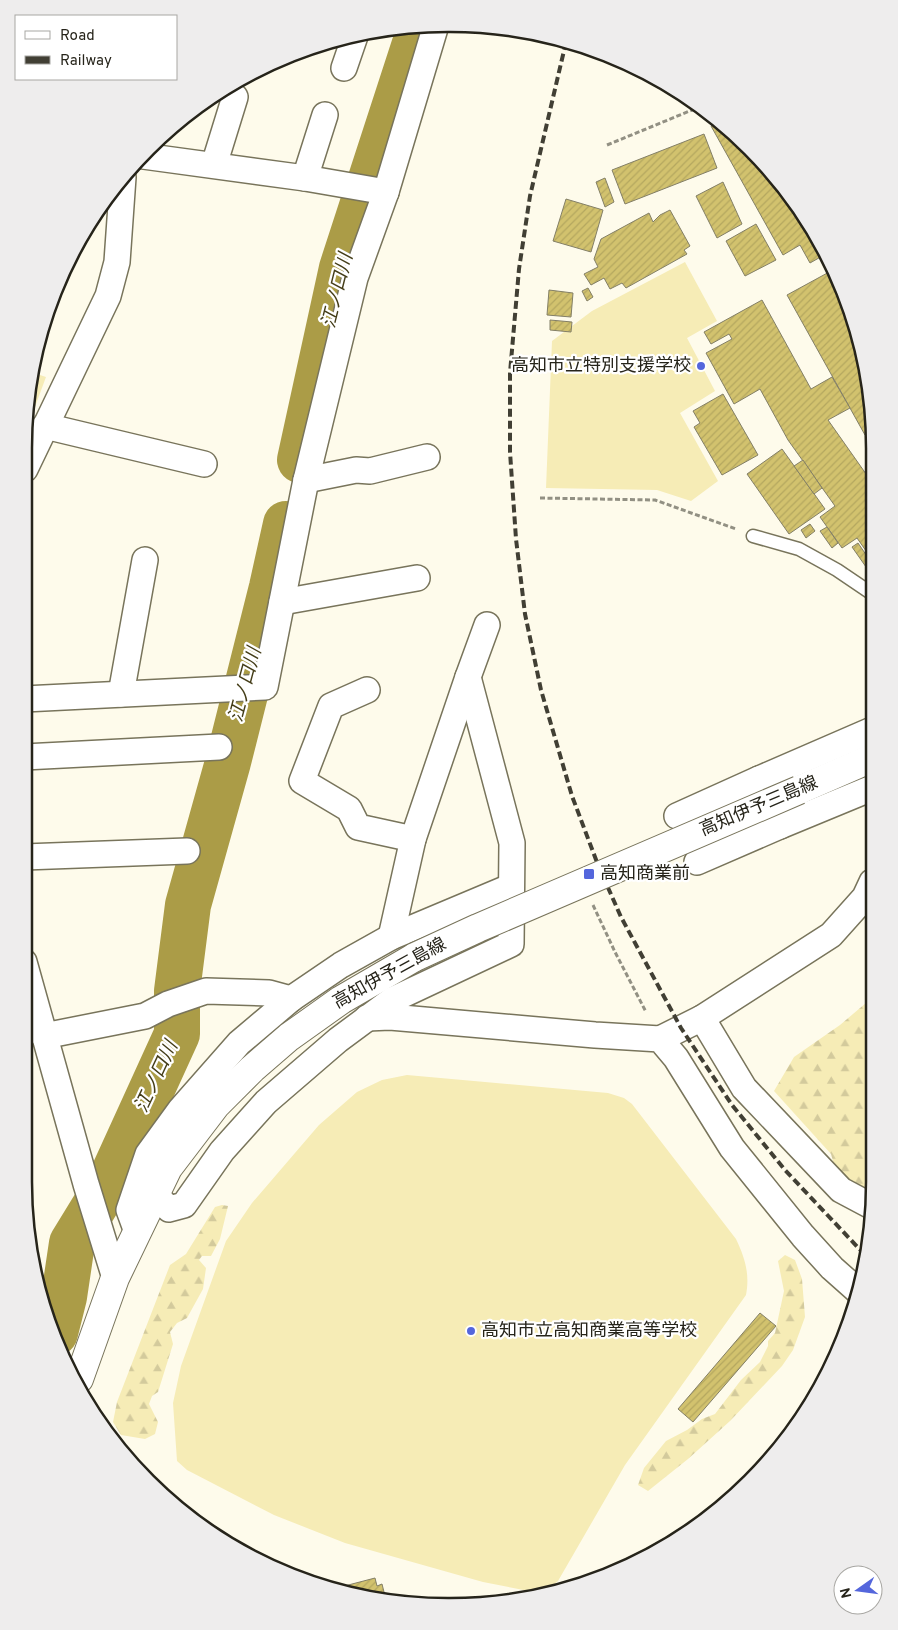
<svg xmlns="http://www.w3.org/2000/svg" width="898" height="1630" font-family="Overpass,'Noto Sans JP',sans-serif">
<style>
.grass{fill:#f6ecb6}
.forest{fill:url(#forest-firs)}
.lines{fill:none;stroke-linecap:round;stroke-linejoin:round}
.river{stroke:#ab9c47;stroke-width:46}
.building{fill:url(#building-hatch);stroke:#837f66}
.lane-casing{stroke:#78745b;stroke-width:15}
.street-casing{stroke:#78745b;stroke-width:28}
.primary-casing{stroke:#78745b;stroke-width:30}
.path{stroke:#929083;stroke-width:3;stroke-dasharray:5 2.5;stroke-linecap:butt}
.lane{stroke:#fff;stroke-width:12}
.street{stroke:#fff;stroke-width:25}
.primary{stroke:#fff;stroke-width:28}
.rail{stroke:#413f34;stroke-width:4;stroke-dasharray:8 4;stroke-linecap:butt}
.primary-bridge-casing{stroke:#78745b;stroke-width:30;stroke-linecap:butt}
.primary-bridge{stroke:#fff;stroke-width:28}
.poi-dot{fill:#5466dc;stroke:#fff;stroke-width:2}
.labels{text-anchor:middle;dominant-baseline:central;stroke-width:4.5;stroke-linejoin:round;paint-order:stroke}
.poi-label{font-size:18px;fill:#26241a;stroke:#fff;text-anchor:start}
.street-label{font-size:18px;fill:#26241a;stroke:#fff}
.water-label{font-size:19px;font-style:italic;fill:#443d18;stroke:#fff}
.rim{fill:none;stroke:#26241a;stroke-width:2.5}
</style>
<defs>
<pattern id="forest-firs" width="22" height="20" patternUnits="userSpaceOnUse" patternTransform="scale(1.25)"><rect width="22" height="20" fill="#f6ecb6"/><path d="M5 1l3.5 6h-7zM16 11l3.5 6h-7z" fill="#d3ca9c"/></pattern>
<pattern id="building-hatch" width="6" height="6" patternUnits="userSpaceOnUse" patternTransform="scale(1.25)"><rect width="6" height="6" fill="#d2c26e"/><path d="M-1 1l2-2M0 6l6-6M5 7l2-2" fill="none" stroke="#b4a75f"/></pattern>
</defs>
<rect width="100%" height="100%" fill="#fefbeb"/>
<g class="grass">
<path d="M 685,262 L 717,321 L 687,338 L 715,391 L 680,413 L 718,481 L 691,501 L 657,490 L 546,488 L 552,341 L 592,311 Z"/>
<path d="M 407,1075 L 608,1093 L 624,1098 L 632,1104 L 736,1239 C 745,1258 750,1274 746,1295 L 625,1465 L 558,1581 L 550,1588 L 534,1592 L 483,1582 L 345,1543 L 274,1515 L 187,1470 L 177,1461 L 173,1403 L 181,1366 L 226,1241 L 252,1203 L 319,1125 L 357,1092 L 382,1080 Z"/>
</g>
<g class="forest">
<path d="M 34,373 L 46,377 L 25,434 L 25,421 Z"/>
<path d="M 873,997 L 873,1209 L 841,1190 L 831,1154 L 774,1091 L 794,1057 L 840,1025 Z"/>
<path d="M 222,1205 L 228,1206 L 220,1239 L 211,1256 L 202,1256 L 199,1260 L 206,1268 L 203,1289 L 187,1318 L 177,1323 L 170,1332 L 173,1344 L 158,1392 L 152,1396 L 149,1404 L 158,1422 L 155,1434 L 145,1439 L 121,1435 L 113,1422 L 117,1402 L 170,1265 L 186,1254 L 215,1207 Z"/>
<path d="M 785,1255 L 795,1260 L 802,1279 L 805,1317 L 793,1350 L 782,1366 L 730,1421 L 688,1459 L 648,1491 L 638,1485 L 644,1468 L 666,1441 L 687,1430 L 702,1419 L 715,1414 L 741,1380 L 760,1362 L 768,1346 L 768,1341 L 775,1333 L 784,1291 L 778,1261 Z"/>
</g>
<g class="lines">
<g class="river">
<path d="M 300,460 L 342,268 L 421,25"/>
<path d="M 55,1333 L 64,1297 L 72,1243 L 110,1181 L 177,1034 L 177,991 L 188,905 L 228,762 L 272,587 L 286,524"/>
</g>
</g>
<g class="building">
<path d="M 716,123 L 749,148 L 803,213 L 824,255 L 810,263 L 800,245 L 783,255 L 711,126 Z"/>
<path d="M 704,134 L 717,168 L 625,204 L 612,170 Z"/>
<path d="M 605,178 L 614,202 L 605,207 L 596,182 Z"/>
<path d="M 723,182 L 742,224 L 717,238 L 696,196 Z"/>
<path d="M 566,199 L 603,210 L 591,252 L 553,241 Z"/>
<path d="M 670,210 L 690,246 L 684,250 L 687,254 L 626,288 L 622,283 L 610,289 L 604,278 L 591,285 L 584,274 L 598,267 L 594,259 L 601,239 L 649,213 L 653,222 L 660,215 Z"/>
<path d="M 756,224 L 776,260 L 745,276 L 726,241 Z"/>
<path d="M 831,271 L 852,312 L 871,394 L 871,432 L 865,435 L 787,295 Z"/>
<path d="M 588,288 L 593,297 L 587,301 L 582,291 Z"/>
<path d="M 549,290 L 573,293 L 571,317 L 547,315 Z"/>
<path d="M 762,300 L 811,389 L 832,377 L 850,408 L 828,420 L 871,481 L 871,558 L 857,538 L 842,548 L 820,517 L 835,506 L 788,440 L 760,389 L 734,404 L 706,353 L 732,339 L 729,334 L 711,344 L 704,332 Z"/>
<path d="M 550,320 L 572,322 L 571,332 L 550,330 Z"/>
<path d="M 723,394 L 758,455 L 722,475 L 694,427 L 700,423 L 693,411 Z"/>
<path d="M 782,449 L 825,509 L 789,534 L 747,474 Z"/>
<path d="M 803,460 L 822,488 L 814,494 L 794,466 Z"/>
<path d="M 810,524 L 815,531 L 806,538 L 801,530 Z"/>
<path d="M 827,527 L 838,543 L 832,548 L 820,531 Z"/>
<path d="M 858,543 L 871,562 L 871,574 L 852,547 Z"/>
<path d="M 760,1313 L 776,1326 L 693,1422 L 678,1409 Z"/>
<path d="M 375,1578 L 377,1586 L 382,1584 L 385,1596 L 339,1592 L 333,1589 Z"/>
</g>
<g class="lines">
<g class="lane-casing">
<path id="lane" d="M 753,536 L 799,549 L 837,570 L 871,593"/>
</g>
<g class="street-casing">
<g id="street">
<path d="M 344,68 L 355,36"/>
<path d="M 143,156 L 305,178 L 386,192"/>
<path d="M 214,165 L 235,97"/>
<path d="M 305,178 L 325,115"/>
<path d="M 45,426 L 204,464"/>
<path d="M 25,469 L 108,296 L 117,262 L 123,177"/>
<path d="M 306,480 L 356,470 L 370,471 L 427,457"/>
<path d="M 282,602 L 417,578"/>
<path d="M 367,690 L 331,706 L 302,781 L 349,809 L 358,827 L 413,839"/>
<path d="M 121,694 L 145,560"/>
<path d="M 24,699 L 265,687 L 306,480 L 355,278 L 386,192 L 436,25"/>
<path d="M 872,730 L 759,779 L 780,826 L 872,788"/>
<path d="M 24,757 L 219,747"/>
<path d="M 677,816 L 759,779"/>
<path d="M 24,857 L 187,851"/>
<path d="M 697,862 L 780,826"/>
<path d="M 391,937 L 413,839 L 468,677 L 487,625"/>
<path d="M 24,962 L 86,1184 L 115,1278"/>
<path d="M 367,1018 L 390,1017 L 595,1035 L 660,1039 L 676,1058 L 732,1148 L 803,1236 L 832,1268 L 859,1292"/>
<path d="M 702,1018 L 744,1088 L 841,1190 L 873,1207"/>
<path d="M 44,1036 L 145,1016 L 168,1004 L 206,991 L 269,993 L 291,999"/>
<path d="M 660,1039 L 702,1018 L 831,935 L 865,897 L 872,882"/>
<path d="M 155,1194 L 169,1209 L 184,1205 L 222,1151 L 266,1102 L 338,1040 L 392,1000 L 511,944 L 512,843 L 468,677"/>
<path d="M 137,1232 L 129,1210 L 148,1154 L 180,1110 L 239,1043 L 291,999 L 341,965 L 391,937 L 510,887"/>
</g>
</g>
<g class="primary-casing">
<g id="primary">
<path d="M 799,790 L 872,758"/>
<path d="M 79,1379 L 115,1278 L 168,1168 L 216,1105 L 252,1069 L 289,1037 L 341,1000 L 415,957"/>
</g>
</g>
<g class="path">
<path d="M 607,145 L 697,108"/>
<path d="M 540,498 L 655,500 L 736,529"/>
<path d="M 593,905 L 615,952 L 646,1012"/>
</g>
<use href="#lane" class="lane"/>
<use href="#street" class="street"/>
<use href="#primary" class="primary"/>
<path class="rail" d="M 566,42 L 530,196 L 519,269 L 510,373 L 510,452 L 516,539 L 525,614 L 541,690 L 572,796 L 598,865 L 621,917 L 681,1028 L 732,1105 L 785,1170 L 866,1256"/>
<g class="primary-bridge-casing">
<path id="primary-bridge" d="M 415,957 L 478,928 L 799,790"/>
</g>
<use href="#primary-bridge" class="primary-bridge"/>
</g>
<g class="poi-dot">
<circle cx="701" cy="366" r="5"/>
<rect x="583" y="868" width="12" height="12" rx="2.5"/>
<circle cx="471" cy="1331" r="5"/>
</g>
<g class="labels">
<g class="poi-label">
<text x="691" y="366" text-anchor="end">高知市立特別支援学校</text>
<text x="600" y="874">高知商業前</text>
<text x="481" y="1331">高知市立高知商業高等学校</text>
</g>
<g class="street-label">
<text transform="translate(759 807) rotate(-23)">高知伊予三島線</text>
<text transform="translate(390 974) rotate(-29)">高知伊予三島線</text>
</g>
<g class="water-label">
<text transform="translate(338 291) rotate(-76)">江ノ口川</text>
<text transform="translate(246 685) rotate(-75)">江ノ口川</text>
<text transform="translate(157 1077) rotate(-65)">江ノ口川</text>
</g>
</g>
<path d="M0 0H898V1630H0ZM448 32H450A416 416 0 0 1 866 448V1182A416 416 0 0 1 450 1598H448A416 416 0 0 1 32 1182V448A416 416 0 0 1 448 32Z" fill="#eeeded" fill-rule="evenodd"/>
<path class="rim" d="M448 32H450A416 416 0 0 1 866 448V1182A416 416 0 0 1 450 1598H448A416 416 0 0 1 32 1182V448A416 416 0 0 1 448 32Z"/>
<rect x="15" y="15" width="162" height="65" fill="#ffffff" stroke="#a8a7a3"/>
<rect x="25" y="31" width="25" height="8" fill="#ffffff" stroke="#a8a7a3"/>
<text x="60" y="40" font-size="15" fill="#26241a">Road</text>
<rect x="25" y="56" width="25" height="8" fill="#413f34" stroke="#a8a7a3"/>
<text x="60" y="65" font-size="15" fill="#26241a">Railway</text>
<g transform="translate(858 1590) rotate(256)"><circle r="24" fill="#ffffff" stroke="#a8a7a3"/>
<path d="M0-4L9 19L0 12L-9 19Z" fill="#5466dc"/>
<text y="-8" font-size="14" font-weight="bold" text-anchor="middle" fill="#26241a">N</text>
</g>
</svg>
